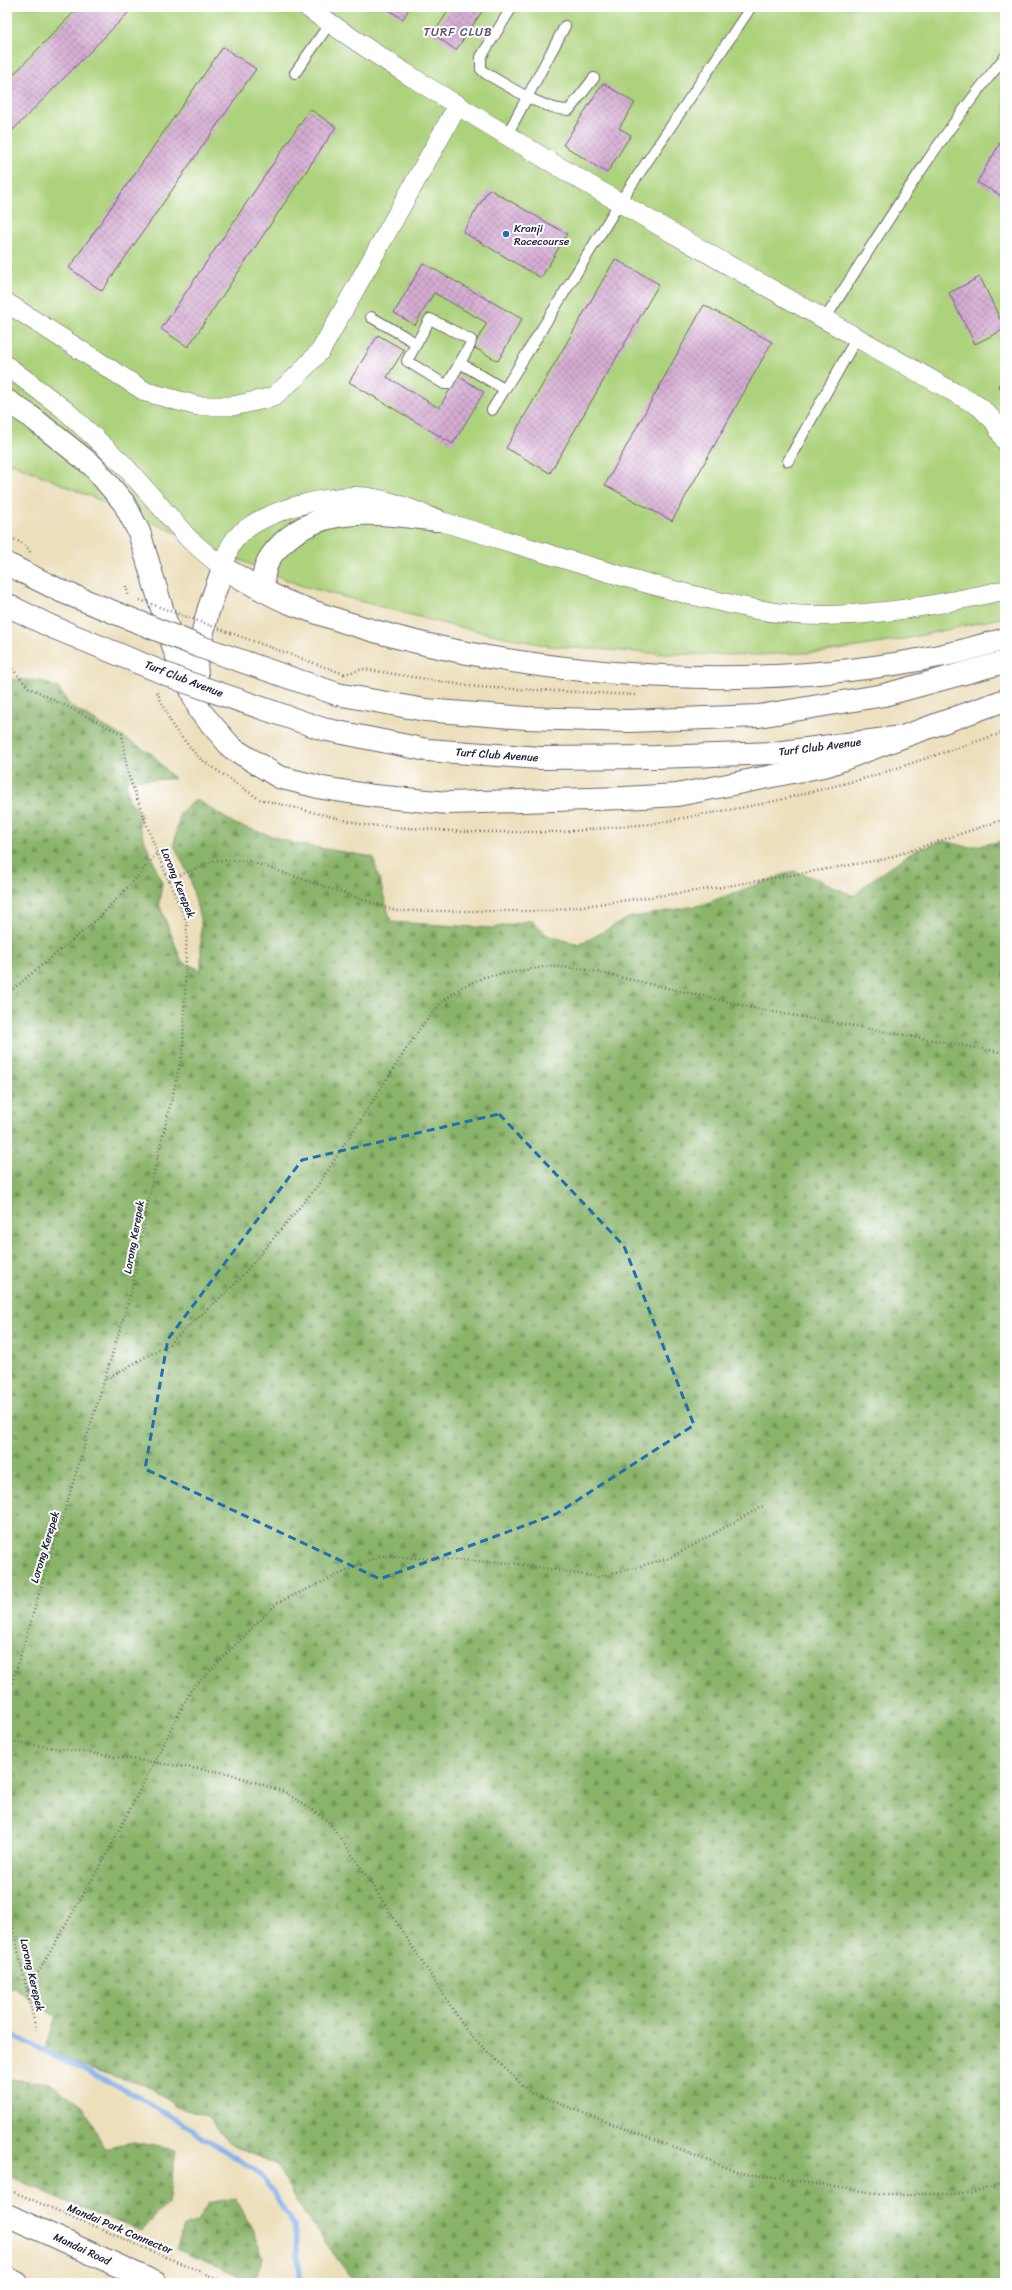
<svg xmlns="http://www.w3.org/2000/svg" width="1012" height="2290" font-family="Sriracha,sans-serif">
<style>
.forest{fill:url(#forest-firs);stroke:#566b53}
.pitch{fill:#add27b;stroke:#687a5b}
.lines{fill:none;stroke-linecap:round;stroke-linejoin:round}
.stream{stroke:#7faee9;stroke-width:5}
.building{fill:url(#building-cross-hatch)}
.lane-casing{stroke:#696468;stroke-width:12}
.street-casing{stroke:#696468;stroke-width:20}
.primary-casing{stroke:#696468;stroke-width:24}
.path{stroke:#696468;stroke-width:2.5;stroke-dasharray:1 3;stroke-linecap:butt}
.lane{stroke:#fff;stroke-width:10}
.street{stroke:#fff;stroke-width:19}
.primary{stroke:#fff;stroke-width:22}
.primary-bridge-casing{stroke:#696468;stroke-width:24;stroke-linecap:butt}
.path-bridge{stroke:#696468;stroke-width:2.5;stroke-dasharray:1 3;stroke-linecap:butt}
.primary-bridge{stroke:#fff;stroke-width:22}
.marked{fill:none;stroke:#1f6fb2;stroke-width:3;stroke-dasharray:8 5;stroke-linejoin:round}
.poi-dot{fill:#1f6fb2;stroke:#fff;stroke-width:1.5}
.labels{text-anchor:middle;dominant-baseline:central;stroke-width:4;stroke-linejoin:round;paint-order:stroke}
.poi-label{font-size:11px;fill:#22223b;stroke:#fff;text-anchor:start}
.street-label{font-size:11px;fill:#22223b;stroke:#fff}
.neighbourhood-label{font-size:12px;letter-spacing:1px;fill:#615270;stroke:#fff}
</style>
<defs>
<pattern id="forest-firs" width="22" height="20" patternUnits="userSpaceOnUse"><rect width="22" height="20" fill="#8ab46b"/><path d="M5 1l3.5 6h-7zM16 11l3.5 6h-7z" fill="#709259"/></pattern>
<pattern id="building-cross-hatch" width="8" height="8" patternUnits="userSpaceOnUse"><rect width="8" height="8" fill="#d5acd3"/><path d="M0 0l8 8M0 8l8-8" fill="none" stroke="#ac8cac"/></pattern>
</defs>
<rect width="100%" height="100%" fill="#fff"/>
<filter id="ink" filterUnits="userSpaceOnUse"><feTurbulence type="fractalNoise" baseFrequency=".025" numOctaves="2"/><feDisplacementMap in="SourceGraphic" scale="8" xChannelSelector="R" yChannelSelector="G"/><feConvolveMatrix kernelMatrix="1 2 1 2 8 2 1 2 1" color-interpolation-filters="sRGB"/></filter>
<filter id="wash" filterUnits="userSpaceOnUse"><feTurbulence type="fractalNoise" baseFrequency=".012" numOctaves="4" result="noise"/><feDisplacementMap in="SourceGraphic" scale="16" xChannelSelector="R" yChannelSelector="G"/><feGaussianBlur stdDeviation="0.9" result="paint"/><feColorMatrix in="noise" values="0 0 0 0 0 0 0 0 0 0 0 0 0 0 0 0 0 1.4 0 .05"/><feComposite in="paint" operator="in"/></filter>
<g filter="url(#wash)">
<rect width="100%" height="100%" fill="#ecdfbc"/>
<g class="forest">
<path d="M 7,679 L 41,681 L 58,688 L 70,706 L 152,754 L 174,779 L 126,780 L 129,800 L 141,814 L 139,826 L 162,883 L 159,904 L 182,962 L 201,970 L 201,923 L 190,878 L 174,845 L 180,813 L 196,799 L 235,824 L 296,844 L 373,857 L 391,922 L 493,928 L 532,920 L 547,935 L 579,945 L 628,918 L 701,905 L 794,871 L 820,880 L 854,896 L 873,879 L 914,851 L 944,841 L 968,847 L 1005,841 L 1005,2283 L 350,2283 L 351,2278 L 296,2201 L 278,2165 L 231,2145 L 207,2116 L 176,2107 L 151,2087 L 87,2068 L 45,2050 L 56,2017 L 14,1988 L 7,1989 Z"/>
<path d="M 7,2079 L 50,2083 L 84,2107 L 104,2148 L 133,2142 L 176,2150 L 168,2203 L 141,2231 L 68,2202 L 7,2175 Z"/>
<path d="M 235,2198 L 250,2225 L 263,2257 L 254,2282 L 176,2249 L 184,2227 L 197,2222 L 208,2203 Z"/>
</g>
<path class="pitch" d="M 7,7 L 1005,7 L 1005,617 L 895,641 L 825,652 L 754,655 L 664,654 L 549,646 L 449,625 L 299,585 L 7,461 Z"/>
<g class="lines">
<path class="stream" d="M 7,2033 L 147,2101 L 261,2174 L 294,2226 L 301,2283"/>
</g>
<g id="blocks">
<g class="building">
<path d="M 79,7 L 134,7 L 7,136 L 7,81 Z"/>
<path d="M 384,7 L 410,7 L 403,19 Z"/>
<path d="M 451,7 L 485,7 L 456,50 L 433,34 Z"/>
<path d="M 223,47 L 256,69 L 102,291 L 69,268 Z"/>
<path d="M 603,83 L 635,103 L 619,128 L 631,135 L 607,173 L 563,145 Z"/>
<path d="M 310,109 L 336,127 L 188,347 L 161,329 Z"/>
<path d="M 1002,140 L 1005,141 L 1005,198 L 977,182 Z"/>
<path d="M 489,189 L 567,234 L 541,278 L 463,232 Z"/>
<path d="M 615,259 L 659,284 L 550,473 L 506,448 Z"/>
<path d="M 423,263 L 522,319 L 498,361 L 473,347 L 487,323 L 434,293 L 415,325 L 394,313 Z"/>
<path d="M 980,277 L 1005,329 L 975,344 L 949,293 Z"/>
<path d="M 704,305 L 772,342 L 672,521 L 605,485 Z"/>
<path d="M 378,335 L 404,350 L 387,377 L 439,408 L 458,376 L 484,392 L 453,444 L 349,382 Z"/>
<path d="M 1005,382 L 1005,398 L 998,385 Z"/>
</g>
</g>
</g>
<g filter="url(#ink)">
<use href="#blocks" fill-opacity="0" stroke="#696468" stroke-width="1"/>
<g class="lines">
<g class="lane-casing">
<g id="lane">
<path d="M 512,7 L 481,57 L 481,69 L 485,73 C 507,85 543,110 569,110 L 594,78"/>
<path d="M 295,73 L 330,23"/>
<path d="M 507,135 L 565,26"/>
<path d="M 371,317 L 416,343"/>
<path d="M 430,319 L 471,340 L 470,345 L 448,384 L 444,384 L 407,361 Z"/>
<path d="M 825,319 C 882,230 937,139 1005,57"/>
<path d="M 460,363 L 504,389"/>
<path d="M 492,410 L 620,202 L 751,7"/>
<path d="M 788,461 L 857,337"/>
</g>
</g>
<g class="street-casing">
<g id="street">
<path d="M 307,7 C 374,55 445,98 516,141 C 668,233 825,319 980,407 L 994,421 L 1005,441"/>
<path d="M 7,303 L 146,392 L 198,406 L 233,406 L 273,397 L 296,377 L 321,350 L 458,105"/>
<path d="M 7,366 L 65,410 L 124,465 L 189,539 L 223,568 C 226,561 227,552 231,545 C 250,511 337,491 373,498 C 395,502 415,510 436,520 C 524,545 611,576 700,597 C 734,605 767,613 801,615 C 870,618 938,605 1005,590"/>
</g>
</g>
<g class="primary-casing">
<g id="primary">
<path d="M 7,401 L 30,416 L 93,466 L 124,503 L 139,532 L 174,649 L 200,711 L 232,748 L 279,777 L 323,788 L 374,796 L 448,803 L 624,798 L 677,795 L 828,765 L 902,737"/>
<path d="M 7,564 L 61,591"/>
<path d="M 266,591 C 260,578 266,561 275,551 C 316,502 380,513 436,520"/>
<path d="M 7,605 L 50,626"/>
<path d="M 198,691 L 196,661 L 208,611 L 223,568 C 247,581 270,596 295,605 C 488,677 737,697 939,656 C 961,652 983,645 1005,639"/>
<path d="M 337,694 L 425,710 L 526,718 L 629,721 L 759,716 L 884,695 L 1005,662"/>
<path d="M 323,729 L 427,750 L 540,758 L 655,757 L 775,753 L 902,737 L 1005,700"/>
<path d="M 7,2215 L 156,2283"/>
<path d="M 7,2278 L 17,2283"/>
</g>
</g>
<g class="path">
<path d="M 7,536 L 24,544 L 32,554"/>
<path d="M 126,586 L 129,597"/>
<path d="M 7,663 L 28,687 L 122,734 L 128,774 L 157,853 L 187,923 L 183,1052 L 153,1176 L 131,1293 L 7,1699"/>
<path d="M 344,674 L 363,669 L 476,687 L 636,695"/>
<path d="M 157,692 L 173,727 L 199,758 L 259,799 L 365,825 L 468,832 L 562,832 L 650,824 L 767,803 L 870,777 L 1005,732"/>
<path d="M 169,880 L 215,860 L 249,861 L 396,911 L 547,911 L 716,888 L 885,859 L 1005,819"/>
<path d="M 7,994 L 99,918 L 138,876 L 157,853"/>
<path d="M 106,1379 L 169,1344 L 236,1283 L 318,1185 L 420,1028 L 442,1002 L 462,987 L 484,977 L 550,966 L 584,969 L 763,1010 L 1005,1053"/>
<path d="M 7,1741 L 227,1773 L 285,1792 L 328,1821 L 358,1863 L 469,2034 L 531,2093 L 740,2173 L 882,2194 L 971,2194 L 1005,2182"/>
<path d="M 7,1901 L 36,2030"/>
<path d="M 28,1990 L 108,1852 L 191,1690 L 277,1603 L 379,1556 L 513,1563 L 598,1577 L 670,1558 L 765,1505"/>
<path d="M 7,2189 L 227,2283"/>
</g>
<use href="#lane" class="lane"/>
<use href="#street" class="street"/>
<use href="#primary" class="primary"/>
<g class="primary-bridge-casing">
<g id="primary-bridge">
<path d="M 61,591 L 198,646 L 337,694"/>
<path d="M 50,626 L 183,681 L 323,729"/>
</g>
</g>
<path class="path-bridge" d="M 140,600 L 344,674"/>
<use href="#primary-bridge" class="primary-bridge"/>
</g>
</g>
<path class="marked" d="M 499,1114 L 624,1246 L 694,1425 L 556,1514 L 380,1579 L 145,1469 L 168,1339 L 302,1160 Z"/>
<circle class="poi-dot" cx="506" cy="234" r="4"/>
<g class="labels">
<g class="poi-label">
<text x="514" y="228">Kranji<tspan x="514" dy="13">Racecourse</tspan></text>
</g>
<g class="street-label">
<text transform="translate(184 679) rotate(21)">Turf Club Avenue</text>
<text transform="translate(820 747) rotate(-7)">Turf Club Avenue</text>
<text transform="translate(497 755) rotate(4)">Turf Club Avenue</text>
<text transform="translate(178 883) rotate(68)">Lorong Kerepek</text>
<text transform="translate(134 1237) rotate(-80)">Lorong Kerepek</text>
<text transform="translate(45 1547) rotate(-73)">Lorong Kerepek</text>
<text transform="translate(32 1975) rotate(77)">Lorong Kerepek</text>
<text transform="translate(120 2229) rotate(23)">Mandai Park Connector</text>
<text transform="translate(82 2249) rotate(25)">Mandai Road</text>
</g>
<g class="neighbourhood-label">
<text x="458" y="32">TURF CLUB</text>
</g>
</g>
<rect width="1012" height="2290" fill="none" stroke="#fff" stroke-width="24"/>
</svg>
